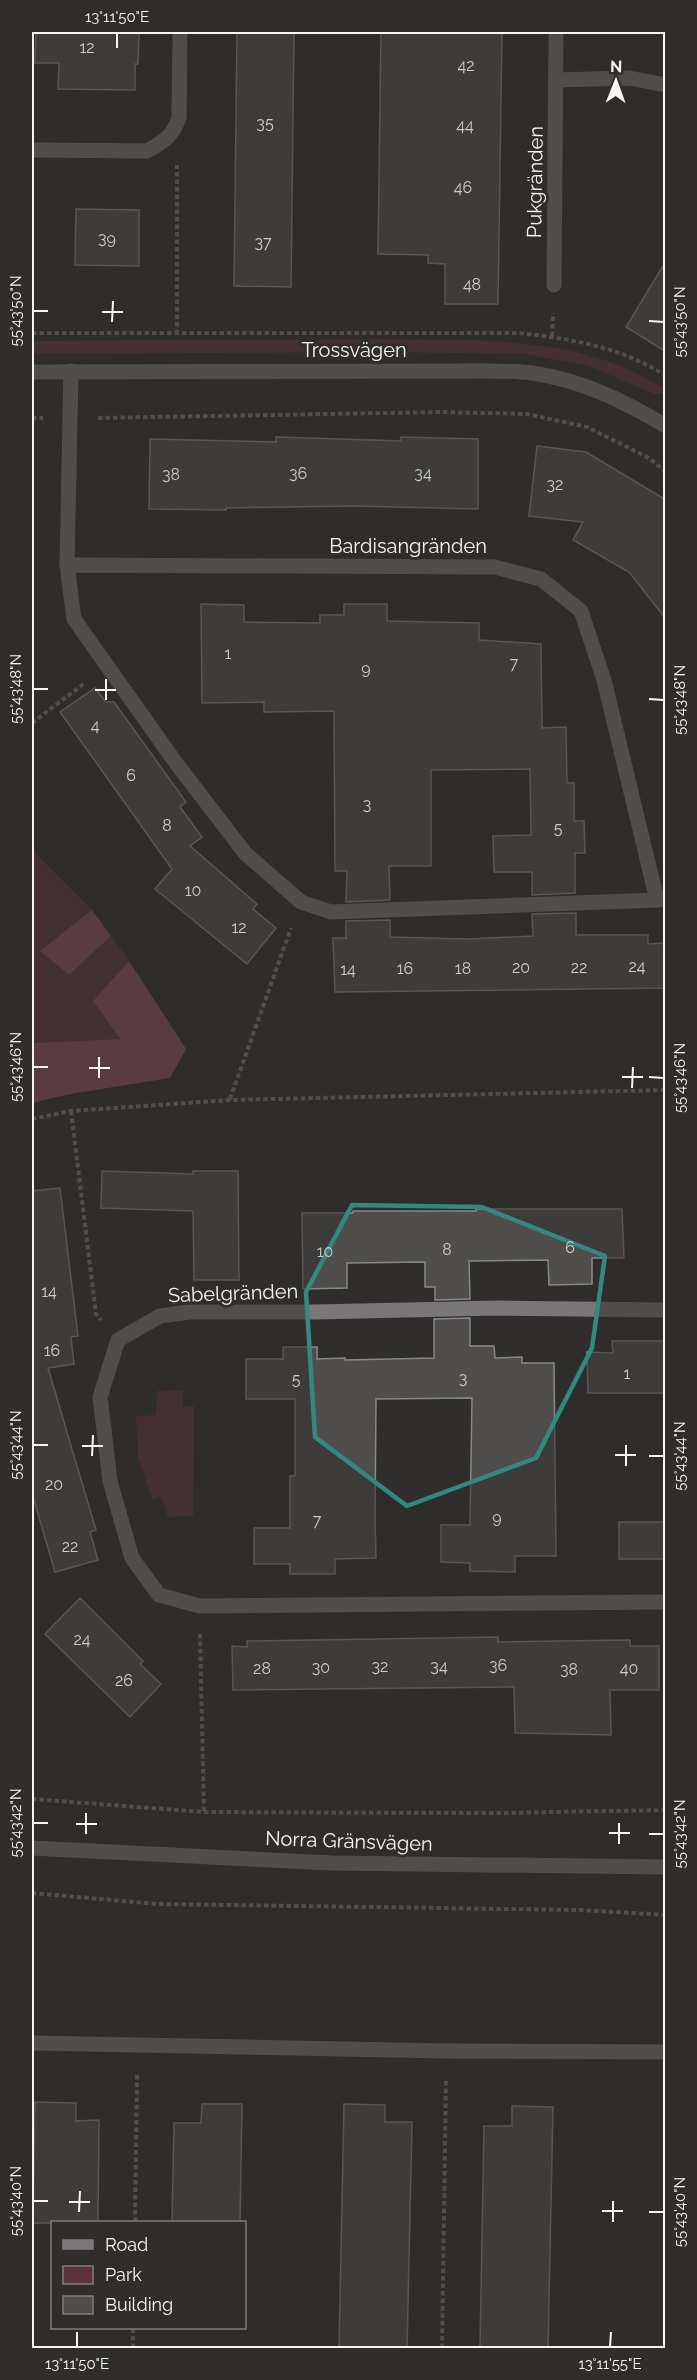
<svg xmlns="http://www.w3.org/2000/svg" width="697" height="2380" font-family="Raleway,sans-serif">
<style>
.green{fill:#5c323e}
.forest{fill:#904d61}
.building{fill:#4f4e4c;stroke:#888885;stroke-width:1.5}
.lines{fill:none;stroke-linecap:round;stroke-linejoin:round}
.path{stroke:#777573;stroke-width:4;stroke-dasharray:4.5 3;stroke-linecap:butt}
.minor{stroke:#797777;stroke-width:15}
.marked{fill:none;stroke:#328982;stroke-width:4.5;stroke-linejoin:round}
.ticks{fill:none;stroke:#f6f5f3;stroke-width:2}
.labels{text-anchor:middle;dominant-baseline:central;stroke-width:6;stroke-linejoin:round;paint-order:stroke}
.number-label{font-size:16px;fill:#cccbc9}
.street-label{font-size:20px;fill:#f6f5f3;stroke:#302e2c}
.neatline{fill:none;stroke:#f6f5f3;stroke-width:2}
.ticks-label{font-size:15px;text-anchor:middle;fill:#f6f5f3}
</style>
<rect width="100%" height="100%" fill="#302e2c"/>
<g class="green">
<path d="M 383,339 C 481,341 579,334 665,389 L 665,394 L 654,394 L 589,366 L 525,354 L 384,352 L 32,354 L 32,341 Z"/>
<path d="M 32,850 L 92,910 L 41,951 L 69,975 L 111,936 L 129,961 L 93,1001 L 120,1039 L 32,1043 Z"/>
<path d="M 183,1390 L 183,1407 L 194,1406 L 193,1516 L 168,1517 L 161,1496 L 152,1499 L 138,1456 L 136,1416 L 156,1415 L 157,1391 Z"/>
</g>
<g class="forest">
<path d="M 92,910 L 111,936 L 69,975 L 40,951 Z"/>
<path d="M 129,961 L 186,1049 L 170,1078 L 70,1094 L 32,1103 L 32,1043 L 120,1039 L 93,1001 Z"/>
</g>
<g class="building">
<path d="M 36,32 L 139,32 L 138,64 L 135,64 L 135,90 L 58,89 L 59,63 L 35,63 Z"/>
<path d="M 237,32 L 294,32 L 291,287 L 234,286 Z"/>
<path d="M 381,32 L 502,32 L 498,304 L 445,304 L 445,264 L 428,263 L 428,255 L 378,254 Z"/>
<path d="M 76,209 L 139,210 L 139,266 L 75,265 Z"/>
<path d="M 666,261 L 666,352 L 626,327 Z"/>
<path d="M 276,437 L 401,441 L 401,437 L 478,439 L 478,509 L 353,506 L 226,508 L 226,510 L 149,509 L 150,439 L 276,442 Z"/>
<path d="M 537,446 L 586,452 L 666,500 L 666,619 L 629,572 L 573,540 L 583,522 L 529,516 Z"/>
<path d="M 201,604 L 244,605 L 244,622 L 320,623 L 320,615 L 344,615 L 344,604 L 387,604 L 387,621 L 479,623 L 479,640 L 541,644 L 542,728 L 566,727 L 567,783 L 574,783 L 574,821 L 584,821 L 585,853 L 575,853 L 575,893 L 532,895 L 532,872 L 494,872 L 493,836 L 531,835 L 530,769 L 431,770 L 431,866 L 389,866 L 390,900 L 346,902 L 347,871 L 335,871 L 334,711 L 264,712 L 264,702 L 202,703 Z"/>
<path d="M 95,688 L 106,702 L 114,702 L 186,802 L 180,807 L 202,837 L 190,846 L 257,904 L 253,909 L 276,928 L 247,964 L 155,889 L 172,869 L 60,712 Z"/>
<path d="M 576,913 L 576,935 L 648,935 L 648,944 L 666,943 L 666,988 L 335,992 L 333,938 L 346,938 L 346,921 L 390,920 L 390,937 L 468,939 L 533,936 L 532,914 Z"/>
<path d="M 102,1171 L 193,1174 L 193,1171 L 238,1171 L 239,1280 L 194,1280 L 193,1211 L 101,1208 Z"/>
<path d="M 60,1188 L 78,1336 L 71,1337 L 74,1364 L 48,1368 L 96,1530 L 90,1532 L 98,1560 L 55,1572 L 32,1493 L 32,1191 Z"/>
<path d="M 476,1209 L 622,1209 L 624,1258 L 592,1258 L 592,1284 L 549,1285 L 548,1260 L 469,1261 L 470,1299 L 435,1300 L 435,1287 L 425,1287 L 425,1262 L 347,1263 L 347,1288 L 303,1289 L 302,1213 L 353,1213 L 353,1211 L 476,1211 Z"/>
<path d="M 470,1318 L 470,1346 L 494,1346 L 495,1358 L 522,1357 L 522,1363 L 554,1363 L 556,1556 L 515,1556 L 515,1572 L 470,1571 L 470,1563 L 441,1562 L 441,1525 L 470,1525 L 472,1398 L 376,1399 L 375,1520 L 376,1558 L 335,1559 L 335,1574 L 290,1574 L 290,1564 L 254,1564 L 254,1528 L 290,1528 L 290,1476 L 295,1476 L 295,1399 L 246,1399 L 246,1359 L 283,1359 L 283,1347 L 317,1347 L 317,1359 L 345,1358 L 345,1360 L 434,1358 L 434,1319 Z"/>
<path d="M 612,1341 L 666,1341 L 666,1393 L 588,1393 L 587,1352 L 613,1353 Z"/>
<rect x="619" y="1522" width="47" height="37"/>
<path d="M 80,1598 L 143,1661 L 140,1664 L 161,1684 L 130,1717 L 45,1634 Z"/>
<path d="M 498,1637 L 498,1642 L 630,1640 L 630,1646 L 659,1646 L 659,1690 L 610,1690 L 611,1735 L 515,1733 L 514,1687 L 233,1690 L 232,1646 L 247,1647 L 247,1641 Z"/>
<path d="M 35,2102 L 76,2103 L 76,2121 L 99,2120 L 98,2223 L 33,2223 Z"/>
<path d="M 202,2104 L 242,2104 L 240,2223 L 172,2223 L 174,2123 L 201,2123 Z"/>
<path d="M 344,2104 L 385,2105 L 385,2122 L 412,2122 L 407,2349 L 339,2349 Z"/>
<path d="M 512,2106 L 553,2107 L 548,2349 L 480,2349 L 484,2126 L 512,2126 Z"/>
</g>
<g class="lines">
<g class="path">
<path d="M 32,333 L 518,333 C 568,338 622,347 666,376"/>
<path d="M 177,334 L 177,165"/>
<path d="M 552,336 L 553,313"/>
<path d="M 32,418 L 43,418"/>
<path d="M 98,418 L 441,412 L 527,414 L 587,427 L 649,458 L 666,472"/>
<path d="M 32,723 L 85,683"/>
<path d="M 230,1099 L 291,928"/>
<path d="M 71,1111 L 96,1314 L 101,1320"/>
<path d="M 32,1119 L 71,1111 L 230,1100 L 666,1090"/>
<path d="M 200,1634 L 204,1812"/>
<path d="M 32,1799 L 204,1812 L 499,1813 L 666,1810"/>
<path d="M 32,1893 L 157,1904 L 580,1910 L 666,1915"/>
<path d="M 135,2222 L 137,2073"/>
<path d="M 133,2348 L 133,2328"/>
<path d="M 442,2348 L 446,2079"/>
</g>
<g class="minor">
<path d="M 557,80 L 629,78 L 666,85"/>
<path d="M 32,150 L 147,151 C 162,143 173,136 179,118 L 180,32"/>
<path d="M 554,285 L 556,32"/>
<path d="M 32,372 L 485,371 C 501,371 517,371 532,373 C 581,380 624,401 666,426"/>
<path d="M 67,565 L 71,371"/>
<path d="M 657,900 L 604,680 L 581,611 L 541,579 L 495,567 L 67,565 L 74,619 L 176,763 L 245,853 L 301,902 L 331,912 L 657,900 L 666,899"/>
<path d="M 666,1310 L 497,1308 L 315,1312 L 189,1312 L 160,1316 L 118,1340 L 100,1397 L 110,1481 L 132,1558 L 159,1595 L 200,1606 L 666,1602"/>
<path d="M 32,1848 L 331,1863 L 666,1867"/>
<path d="M 32,2043 L 446,2051 L 666,2052"/>
</g>
</g>
<path d="M0 0H697V2380H0ZM 352,1205 L 482,1207 L 605,1256 L 592,1348 L 536,1458 L 407,1506 L 315,1437 L 306,1292 Z" fill="#302e2c" fill-opacity=".55" fill-rule="evenodd"/>
<path class="marked" d="M 352,1205 L 482,1207 L 605,1256 L 592,1348 L 536,1458 L 407,1506 L 315,1437 L 306,1292 Z"/>
<path class="ticks" d="M 117,48 L 117,33M 33,311 L 48,311M 102,312 L 123,312M 649,321 L 664,322M 112,322 L 113,301M 33,689 L 48,689M 95,690 L 116,690M 649,699 L 664,700M 106,700 L 106,679M 33,1067 L 48,1067M 89,1068 L 110,1068M 622,1077 L 643,1077M 649,1077 L 664,1078M 99,1078 L 99,1057M 632,1088 L 633,1067M 33,1445 L 48,1445M 82,1446 L 103,1446M 615,1455 L 636,1455M 92,1456 L 93,1435M 649,1456 L 664,1456M 626,1466 L 626,1445M 33,1823 L 48,1823M 76,1824 L 97,1824M 609,1833 L 630,1833M 86,1834 L 86,1813M 649,1834 L 664,1834M 619,1844 L 619,1823M 33,2201 L 48,2201M 69,2202 L 90,2202M 602,2211 L 623,2211M 79,2212 L 80,2191M 649,2212 L 664,2212M 613,2222 L 613,2201M 77,2347 L 77,2332M 610,2347 L 611,2332"/>
<g class="labels">
<g class="number-label">
<text x="87" y="47">12</text>
<text x="466" y="65">42</text>
<text x="265" y="123">35</text>
<text x="465" y="125">44</text>
<text x="463" y="187">46</text>
<text x="107" y="238">39</text>
<text x="263" y="242">37</text>
<text x="472" y="284">48</text>
<text x="298" y="473">36</text>
<text x="423" y="473">34</text>
<text x="171" y="474">38</text>
<text x="555" y="484">32</text>
<text x="228" y="653">1</text>
<text x="514" y="663">7</text>
<text x="366" y="668">9</text>
<text x="95" y="725">4</text>
<text x="131" y="775">6</text>
<text x="367" y="804">3</text>
<text x="167" y="825">8</text>
<text x="558" y="828">5</text>
<text x="193" y="890">10</text>
<text x="239" y="927">12</text>
<text x="637" y="966">24</text>
<text x="521" y="967">20</text>
<text x="579" y="967">22</text>
<text x="405" y="968">16</text>
<text x="463" y="968">18</text>
<text x="348" y="969">14</text>
<text x="570" y="1247">6</text>
<text x="447" y="1249">8</text>
<text x="325" y="1251">10</text>
<text x="49" y="1291">14</text>
<text x="52" y="1350">16</text>
<text x="627" y="1373">1</text>
<text x="463" y="1378">3</text>
<text x="296" y="1379">5</text>
<text x="54" y="1484">20</text>
<text x="497" y="1517">9</text>
<text x="317" y="1520">7</text>
<text x="70" y="1546">22</text>
<text x="82" y="1639">24</text>
<text x="498" y="1665">36</text>
<text x="380" y="1666">32</text>
<text x="439" y="1666">34</text>
<text x="321" y="1667">30</text>
<text x="262" y="1668">28</text>
<text x="629" y="1668">40</text>
<text x="569" y="1669">38</text>
<text x="124" y="1680">26</text>
</g>
<g class="street-label">
<text transform="translate(535 182) rotate(-89)">Pukgränden</text>
<text x="354" y="350">Trossvägen</text>
<text x="408" y="546">Bardisangränden</text>
<text transform="translate(233 1293) rotate(-2)">Sabelgränden</text>
<text transform="translate(349 1841) rotate(2)">Norra Gränsvägen</text>
</g>
</g>
<rect width="697" height="2380" fill="none" stroke="#302e2c" stroke-width="66"/>
<rect x="51" y="2221" width="195" height="108" fill="#302e2c" stroke="#7f7e7c" stroke-width="1.5"/>
<rect x="63" y="2240" width="30" height="9" fill="#797777" stroke="#7f7e7c" stroke-width="1.5"/>
<text x="105" y="2251" font-size="18" fill="#f6f5f3">Road</text>
<rect x="63" y="2266" width="30" height="18" fill="#5c323e" stroke="#7f7e7c" stroke-width="1.5"/>
<text x="105" y="2281" font-size="18" fill="#f6f5f3">Park</text>
<rect x="63" y="2296" width="30" height="18" fill="#4f4e4c" stroke="#7f7e7c" stroke-width="1.5"/>
<text x="105" y="2311" font-size="18" fill="#f6f5f3">Building</text>
<g transform="translate(616 81) rotate(1)" stroke="#302e2c" stroke-width="4.5" paint-order="stroke">
<path d="M0-4.5L10 22L0 15L-10 22Z" fill="#f6f5f3"/>
<text y="-9" font-size="16" font-weight="bold" text-anchor="middle" fill="#f6f5f3">N</text>
</g>
<rect x="33" y="33" width="631" height="2314" class="neatline"/>
<g class="ticks-label">
<text x="117" y="22">13°11'50"E</text>
<text transform="translate(16 311) rotate(-90)" y="5">55°43'50"N</text>
<text transform="translate(680 322) rotate(-90)" y="5">55°43'50"N</text>
<text transform="translate(16 689) rotate(-90)" y="5">55°43'48"N</text>
<text transform="translate(680 700) rotate(-90)" y="5">55°43'48"N</text>
<text transform="translate(16 1067) rotate(-90)" y="5">55°43'46"N</text>
<text transform="translate(680 1078) rotate(-90)" y="5">55°43'46"N</text>
<text transform="translate(16 1445) rotate(-90)" y="5">55°43'44"N</text>
<text transform="translate(680 1456) rotate(-90)" y="5">55°43'44"N</text>
<text transform="translate(16 1823) rotate(-90)" y="5">55°43'42"N</text>
<text transform="translate(680 1834) rotate(-90)" y="5">55°43'42"N</text>
<text transform="translate(16 2201) rotate(-90)" y="5">55°43'40"N</text>
<text transform="translate(680 2212) rotate(-90)" y="5">55°43'40"N</text>
<text x="77" y="2369">13°11'50"E</text>
<text x="610" y="2369">13°11'55"E</text>
</g>
</svg>
